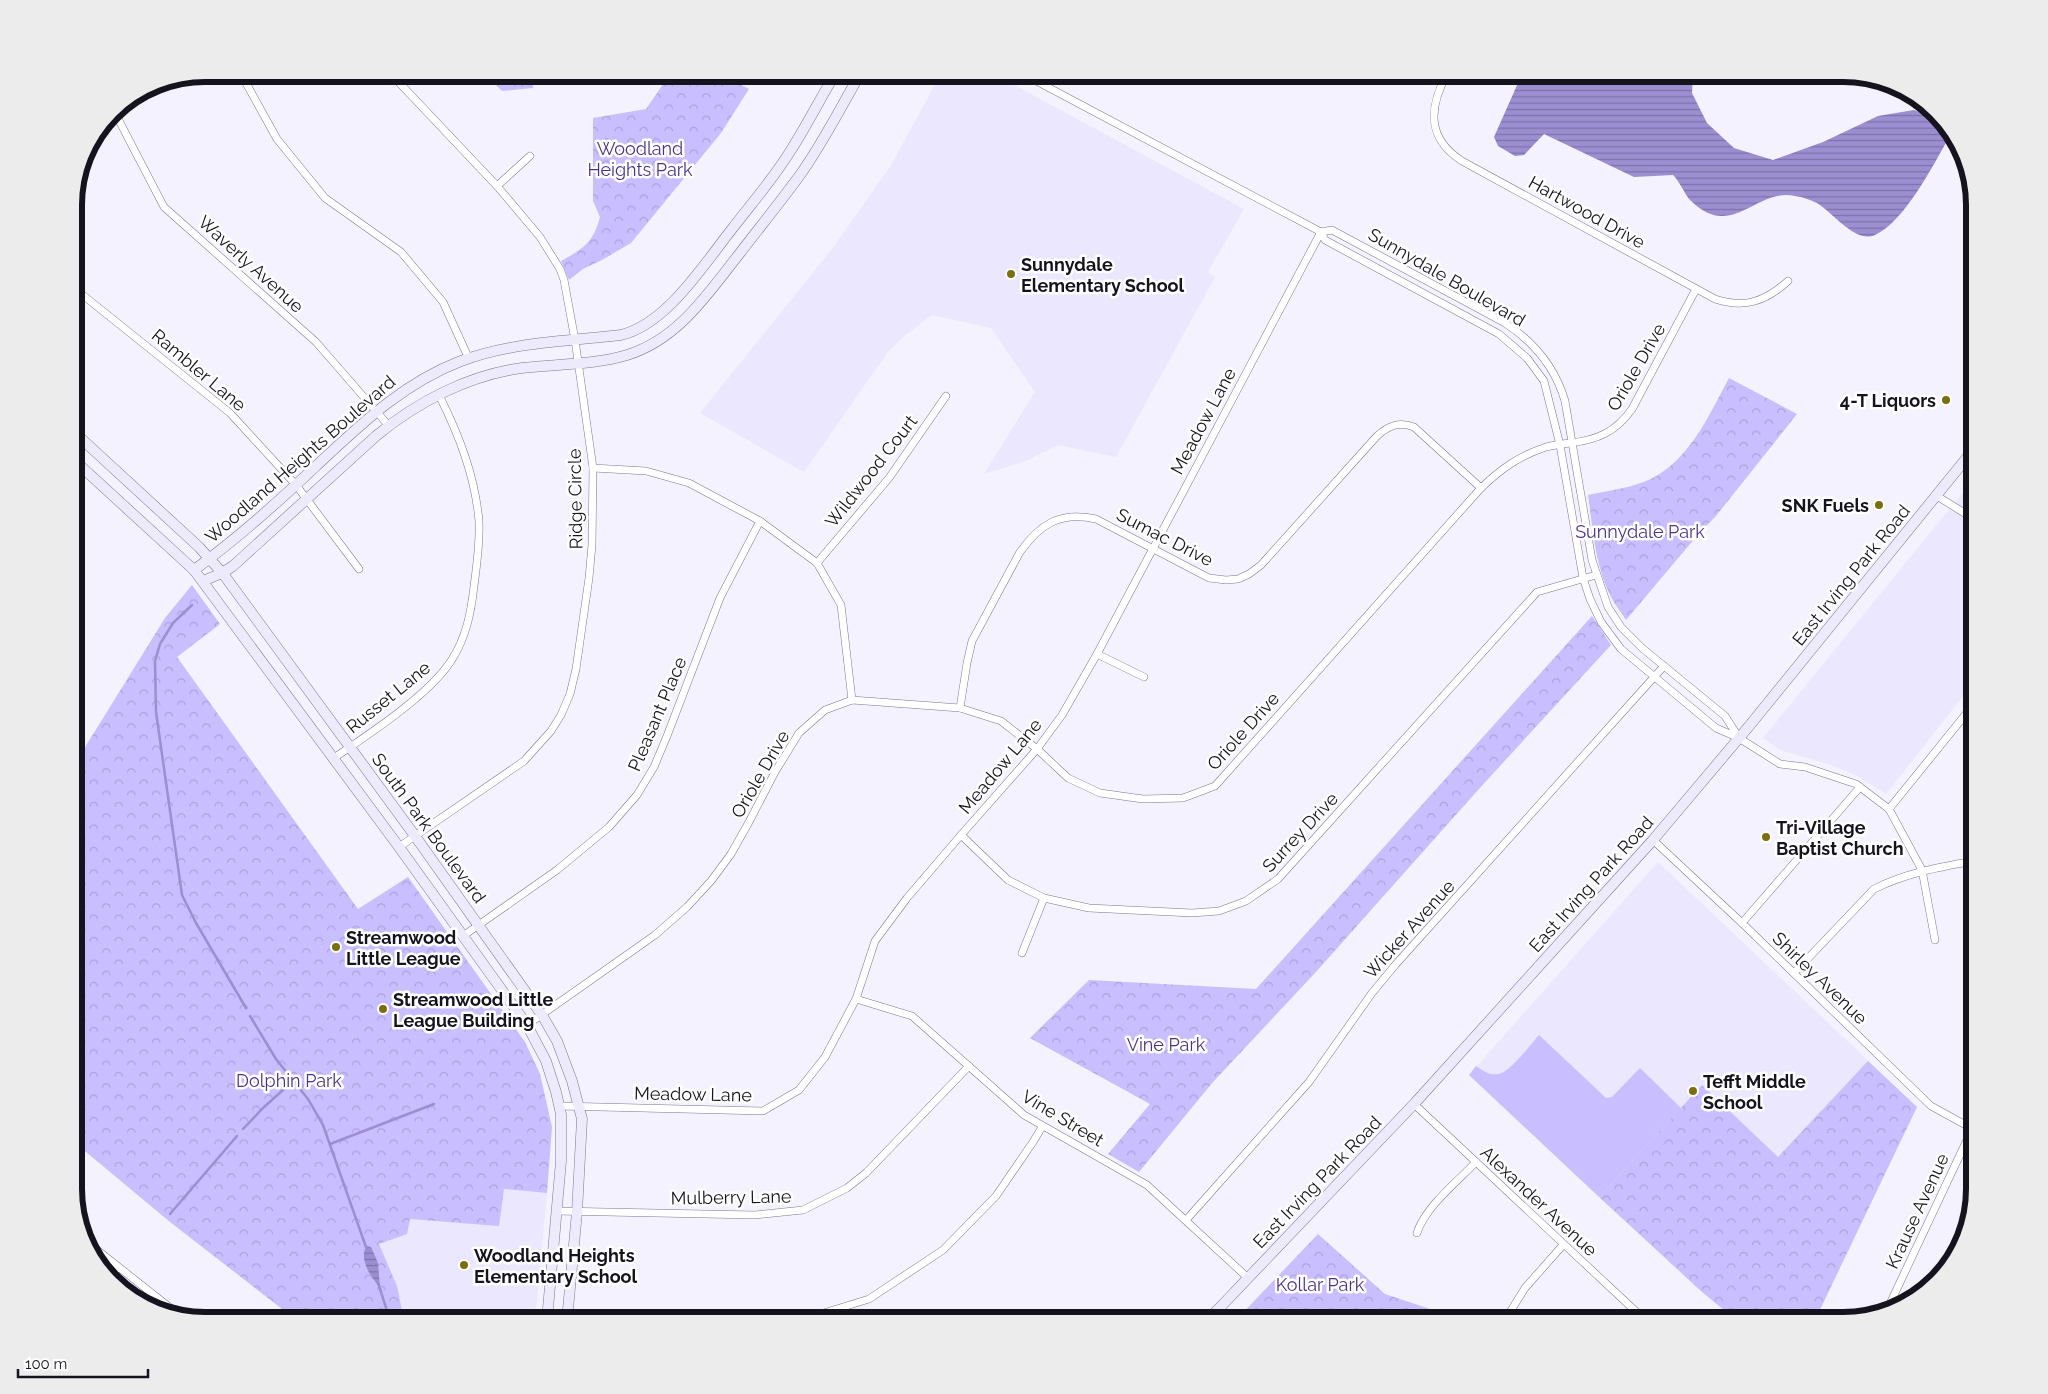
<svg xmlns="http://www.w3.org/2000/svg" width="2048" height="1394" font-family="Raleway,sans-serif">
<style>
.built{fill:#eae7fe}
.grass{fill:#c9beff}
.park{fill:url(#park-crowns)}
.water{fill:url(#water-rules)}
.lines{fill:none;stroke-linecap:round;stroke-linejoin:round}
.stream{stroke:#9b8ed1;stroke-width:2.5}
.street-casing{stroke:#7b7793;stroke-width:8}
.secondary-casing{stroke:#7b7793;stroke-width:11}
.street{stroke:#fff;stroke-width:7}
.secondary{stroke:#edeafb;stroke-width:10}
.poi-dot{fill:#7a6f0e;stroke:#fff;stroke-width:2}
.labels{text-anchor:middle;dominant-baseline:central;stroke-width:5;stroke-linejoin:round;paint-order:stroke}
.park-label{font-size:18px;fill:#4a3483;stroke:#fff}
.street-label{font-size:18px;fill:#15131e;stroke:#fff}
.poi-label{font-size:18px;font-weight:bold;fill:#15131e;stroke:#fff;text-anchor:start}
.rim{fill:none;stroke:#15131e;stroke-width:6}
</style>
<defs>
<pattern id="park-crowns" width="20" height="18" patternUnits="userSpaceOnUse" patternTransform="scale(1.25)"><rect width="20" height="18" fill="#c9beff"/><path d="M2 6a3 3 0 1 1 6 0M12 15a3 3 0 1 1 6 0" fill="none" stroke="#aca2da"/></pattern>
<pattern id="water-rules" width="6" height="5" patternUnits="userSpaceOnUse" patternTransform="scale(1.25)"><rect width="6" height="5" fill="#9b8ed1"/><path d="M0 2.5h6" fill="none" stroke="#7d73a9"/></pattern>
</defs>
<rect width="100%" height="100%" fill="#f3f2fe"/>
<g class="built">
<path d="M 941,74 L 994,74 L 1244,209 L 1208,272 L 1215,277 L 1116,457 L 1058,445 L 1023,462 L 984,474 L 1035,392 L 991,328 L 932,315 L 904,336 L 887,353 L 804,472 L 700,413 L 832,249 L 890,167 Z"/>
<path d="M 1974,479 L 1974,682 L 1886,794 L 1857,776 L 1832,765 L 1780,750 L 1763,738 Z"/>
<path d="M 1658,862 L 1917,1107 L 1815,1320 L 1741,1320 L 1724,1310 L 1702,1292 L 1469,1075 Z"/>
<path d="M 504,1189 L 547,1193 L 535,1320 L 404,1320 L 397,1286 L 379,1244 L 406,1234 L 410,1219 L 437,1221 Z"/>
</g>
<path class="grass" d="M 1539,1035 L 1606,1098 L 1612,1097 L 1640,1068 L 1681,1108 L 1599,1197 L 1469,1075 L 1476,1066 C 1483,1071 1490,1076 1499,1074 C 1510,1072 1531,1044 1539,1035 Z"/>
<g class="park">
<path d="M 485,74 L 534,74 L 533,88 L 502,91 Z"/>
<path d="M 670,74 L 720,74 L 749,89 L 721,133 L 631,243 L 602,260 L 583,269 L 569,280 L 561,261 C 584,248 593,243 600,217 L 593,201 L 593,118 L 646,109 Z"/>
<path d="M 1729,378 L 1797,414 L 1716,516 L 1701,531 L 1626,620 C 1621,612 1615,605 1611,597 C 1595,566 1593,529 1588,495 C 1611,490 1641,487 1661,473 C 1694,451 1711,411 1729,378 Z"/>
<path d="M 192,585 L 220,624 L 177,657 L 358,909 L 408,877 L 525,1042 L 540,1074 L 552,1127 L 547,1193 L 504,1189 L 499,1226 L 410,1219 L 407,1234 L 379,1244 L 397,1286 L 404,1320 L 287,1320 L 286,1312 L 170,1222 L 74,1142 L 74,765 L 165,618 Z"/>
<path d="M 1592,616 L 1611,645 L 1478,790 L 1315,973 L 1213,1082 L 1139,1172 L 1108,1154 L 1150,1104 L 1030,1038 L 1089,980 L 1256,989 Z"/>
<path d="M 1868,1061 L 1917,1107 L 1815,1320 L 1741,1320 L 1724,1310 L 1702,1292 L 1599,1197 L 1702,1085 L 1778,1157 Z"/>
<path d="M 1318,1234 L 1385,1294 L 1442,1313 L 1439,1320 L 1236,1320 Z"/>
</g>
<g class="water">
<path d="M 1522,74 L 1693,74 L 1692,93 L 1707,123 L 1734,148 L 1773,160 L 1823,142 L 1878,116 L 1914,110 L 1937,119 L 1945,127 L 1948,139 C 1933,166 1904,222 1875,235 C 1856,244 1832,212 1817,203 C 1811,200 1802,197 1795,196 C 1756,187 1732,242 1690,200 C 1684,193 1680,182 1673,175 L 1634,177 L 1544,134 L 1524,155 L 1515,156 L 1498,146 L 1494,137 Z"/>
<path d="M 366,1246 L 371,1247 L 378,1263 L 380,1288 C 371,1276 359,1262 366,1246 Z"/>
</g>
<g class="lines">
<g class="stream">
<path d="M 192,605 L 173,623 L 160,644 L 155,661 L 156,712 L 182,895 L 196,923 L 246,1008"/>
<path d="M 250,1016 L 276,1059 L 308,1099 L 323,1125 L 367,1250"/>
<path d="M 243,1129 L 263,1108 L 293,1081"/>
<path d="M 330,1144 L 434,1104"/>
<path d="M 170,1214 L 237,1136"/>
<path d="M 379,1286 L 390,1320"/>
</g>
<g class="street-casing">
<g id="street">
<path d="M 241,74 L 277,139 L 325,198 L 401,252 L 443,302 L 469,359"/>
<path d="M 391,74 L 497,186 L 540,237 L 560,269 L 564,280 L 575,340 L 593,468 L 592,545 L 589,578 L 576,669 L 570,694 L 561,715 L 551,731 L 524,761 L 399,847"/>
<path d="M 1023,74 L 1321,232 L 1325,240 L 1499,334 L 1527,358 L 1544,381 L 1560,445 L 1583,578 L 1590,599 L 1601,622 L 1621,649 L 1716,728 L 1739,738 L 1780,764 L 1805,767 L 1856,784 L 1889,809 L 1922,870 L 1935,940"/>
<path d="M 1447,74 C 1429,107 1426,138 1462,161 L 1715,299 C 1745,309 1766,301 1788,281"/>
<path d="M 114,111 L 164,207 L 316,342 L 389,426"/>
<path d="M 497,186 L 530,156"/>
<path d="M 1321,232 L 1332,230 L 1505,323 C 1534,342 1555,367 1565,401 L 1592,560 L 1608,607 L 1621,627 L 1642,648 L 1725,716 L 1739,738"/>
<path d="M 74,288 L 230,413 L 296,485 L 359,569"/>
<path d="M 593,468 L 646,471 L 689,483 L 760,521 L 817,563 L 841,605 L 852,700"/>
<path d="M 1937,496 L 1974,519"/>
<path d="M 817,563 L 889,478 L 946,396"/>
<path d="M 1097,654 L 1144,677"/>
<path d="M 960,708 L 967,663 L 972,641 L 1020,552 C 1040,524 1060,511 1096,519 L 1209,578 L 1226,580 L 1238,579 L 1249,574 L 1261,565 L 1377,436 C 1388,426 1399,421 1414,427 L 1481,488"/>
<path d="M 334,758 C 369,734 428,696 451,661 C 466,638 471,613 474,586 C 477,564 480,543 479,521 C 475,476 459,435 439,395"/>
<path d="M 1889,809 L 1974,704"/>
<path d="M 961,835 L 1008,880 L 1044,898 L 1089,908 L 1192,913 L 1219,911 L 1246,901 L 1278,879 L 1537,592 L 1596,575"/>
<path d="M 1653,840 L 1742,923 L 1931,1106 L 1973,1129"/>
<path d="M 1742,923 L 1860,787"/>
<path d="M 463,936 L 557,870 L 609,827 L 637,795 L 654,767 L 667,736 L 720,598 L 760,521"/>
<path d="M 1022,953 L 1044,898"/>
<path d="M 1794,973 L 1874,889 C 1906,873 1939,867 1974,861"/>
<path d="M 856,999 L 912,1016 L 1024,1115 L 1147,1185 L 1248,1278"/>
<path d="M 527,1025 L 655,935 L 687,907 L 711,881 L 731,854 L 749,822 L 775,772 L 799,733 L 825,710 L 852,700 L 960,708 L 1001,721 L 1037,749 L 1068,778 L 1100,793 L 1143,799 L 1183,798 L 1215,786 L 1481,488 C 1502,468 1519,456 1546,447 C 1554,445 1562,444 1570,443 C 1597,440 1616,432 1632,409 L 1696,289"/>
<path d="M 1414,1104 L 1645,1320"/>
<path d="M 560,1106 L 763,1111 L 799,1090 L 825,1057 L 856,999 L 875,941 L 907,898 L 961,835 L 1037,749 L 1062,715 L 1097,654 L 1321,232"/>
<path d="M 557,1211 L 755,1215 L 803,1210 L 847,1188 L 866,1173 L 969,1066"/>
<path d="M 1187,1219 L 1309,1082 L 1372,993 L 1396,964 L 1664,666"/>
<path d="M 1417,1233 C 1425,1207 1457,1182 1476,1162"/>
<path d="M 87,1242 L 173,1310"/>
<path d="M 111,1275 L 118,1268"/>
<path d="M 1887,1310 L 1974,1125"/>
<path d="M 801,1320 L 869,1299 L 943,1250 L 996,1196 L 1033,1142 L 1042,1127"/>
<path d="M 1505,1320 L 1525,1288 L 1563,1245"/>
</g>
</g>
<g class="secondary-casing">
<g id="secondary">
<path d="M 74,432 L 199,547 L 224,575 L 415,836 L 542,1015 L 557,1041 L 572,1081 L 582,1119 L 577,1212 L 567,1320"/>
<path d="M 74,460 L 194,570 L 399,847 L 527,1025 L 546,1061 L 556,1092 L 561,1114 L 561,1161 L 547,1320"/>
<path d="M 194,570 C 237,539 277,503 315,467 C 360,425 403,383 461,361 C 512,342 567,341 621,335 C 667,324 704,264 732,229 C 752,203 774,178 791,150 C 807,125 820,99 835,74"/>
<path d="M 203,581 L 222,573 L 233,566 L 376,436 C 417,402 469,375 522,368 C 557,364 594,365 627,355 C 679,339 708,293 740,253 C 760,227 781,201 800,175 C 823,143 841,107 860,74"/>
<path d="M 1208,1320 L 1414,1104 L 1653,840 L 1750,725 L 1974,449"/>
</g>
</g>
<use href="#street" class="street"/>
<use href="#secondary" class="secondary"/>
</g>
<g class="poi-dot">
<circle cx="1011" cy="274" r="5"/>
<circle cx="1946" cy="400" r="5"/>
<circle cx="1879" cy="505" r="5"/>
<circle cx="1766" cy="837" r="5"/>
<circle cx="336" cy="947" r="5"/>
<circle cx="383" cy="1009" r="5"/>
<circle cx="1693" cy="1091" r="5"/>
<circle cx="464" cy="1265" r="5"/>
</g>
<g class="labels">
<g class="park-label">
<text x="640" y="148">Woodland<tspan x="640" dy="21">Heights Park</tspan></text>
<text x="1640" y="531">Sunnydale Park</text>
<text x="1166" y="1044">Vine Park</text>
<text x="289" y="1080">Dolphin Park</text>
<text x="1320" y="1284">Kollar Park</text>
</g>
<g class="street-label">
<text transform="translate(1587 212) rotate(29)">Hartwood Drive</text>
<text transform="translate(251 264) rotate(42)">Waverly Avenue</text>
<text transform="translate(1447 277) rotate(30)">Sunnydale Boulevard</text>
<text transform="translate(1636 367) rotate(-60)">Oriole Drive</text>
<text transform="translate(199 370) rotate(40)">Rambler Lane</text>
<text transform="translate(1203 421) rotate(-62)">Meadow Lane</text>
<text transform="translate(300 459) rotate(-41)">Woodland Heights Boulevard</text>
<text transform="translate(871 471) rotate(-52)">Wildwood Court</text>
<text transform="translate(575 499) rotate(-91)">Ridge Circle</text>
<text transform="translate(1165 537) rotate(27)">Sumac Drive</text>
<text transform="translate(1851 575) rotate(-51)">East Irving Park Road</text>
<text transform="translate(388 697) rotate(-39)">Russet Lane</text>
<text transform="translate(657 714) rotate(-67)">Pleasant Place</text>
<text transform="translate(1243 731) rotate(-48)">Oriole Drive</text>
<text transform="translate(1000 766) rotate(-50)">Meadow Lane</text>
<text transform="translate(760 774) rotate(-60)">Oriole Drive</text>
<text transform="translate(429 828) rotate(54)">South Park Boulevard</text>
<text transform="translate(1300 832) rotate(-47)">Surrey Drive</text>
<text transform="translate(1591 884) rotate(-48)">East Irving Park Road</text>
<text transform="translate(1409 929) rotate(-48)">Wicker Avenue</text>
<text transform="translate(1820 978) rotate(44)">Shirley Avenue</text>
<text transform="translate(693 1094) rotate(1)">Meadow Lane</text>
<text transform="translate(1063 1118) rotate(31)">Vine Street</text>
<text transform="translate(1317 1182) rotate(-46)">East Irving Park Road</text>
<text transform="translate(731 1197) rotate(-1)">Mulberry Lane</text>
<text transform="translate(1539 1201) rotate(43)">Alexander Avenue</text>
<text transform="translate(1917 1211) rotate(-65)">Krause Avenue</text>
</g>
<g class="poi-label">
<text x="1021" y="264">Sunnydale<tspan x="1021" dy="21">Elementary School</tspan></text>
<text x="1936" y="400" text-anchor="end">4-T Liquors</text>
<text x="1869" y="505" text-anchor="end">SNK Fuels</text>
<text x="1776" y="827">Tri-Village<tspan x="1776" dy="21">Baptist Church</tspan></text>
<text x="346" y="937">Streamwood<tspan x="346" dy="21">Little League</tspan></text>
<text x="393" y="999">Streamwood Little<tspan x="393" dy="21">League Building</tspan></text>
<text x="1703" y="1081">Tefft Middle<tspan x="1703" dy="21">School</tspan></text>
<text x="474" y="1255">Woodland Heights<tspan x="474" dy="21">Elementary School</tspan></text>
</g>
</g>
<path d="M0 0H2048V1394H0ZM205 82H1843A123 123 0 0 1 1966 205V1189A123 123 0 0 1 1843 1312H205A123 123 0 0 1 82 1189V205A123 123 0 0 1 205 82Z" fill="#ececed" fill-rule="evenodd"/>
<path class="rim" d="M205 82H1843A123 123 0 0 1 1966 205V1189A123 123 0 0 1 1843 1312H205A123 123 0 0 1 82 1189V205A123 123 0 0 1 205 82Z"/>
<path d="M18 1369v8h130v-8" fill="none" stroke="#15131e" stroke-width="2.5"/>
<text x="25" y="1369" font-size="15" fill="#15131e" stroke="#ffffff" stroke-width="4" paint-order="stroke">100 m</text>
</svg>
